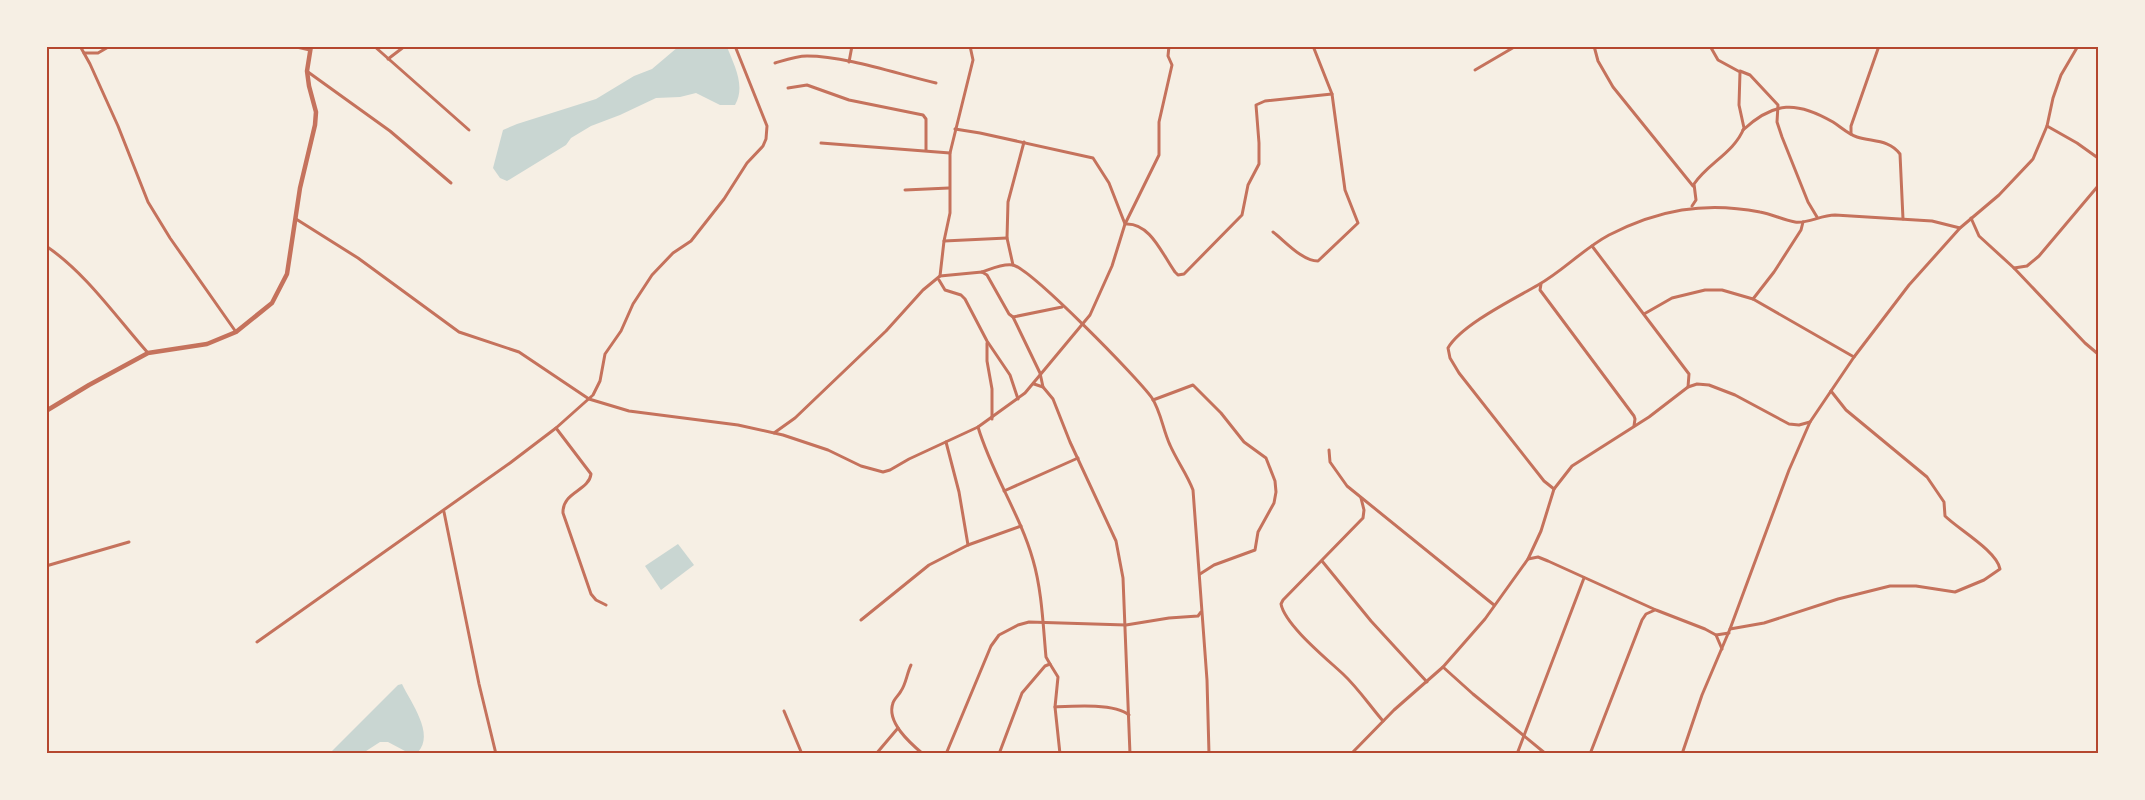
<svg xmlns="http://www.w3.org/2000/svg" width="2145" height="800" font-family="'Asap Condensed',sans-serif">
<style>
.water{fill:#c9d6d2}
.lines{fill:none;stroke-linecap:round;stroke-linejoin:round}
.minor{stroke:#c5725c;stroke-width:3}
.tertiary{stroke:#c5725c;stroke-width:4.5}
.neatline{fill:none;stroke:#b5482f;stroke-width:2}
</style>
<rect width="100%" height="100%" fill="#f6efe4"/>
<g class="water">
<path d="M 678,47 L 727,47 C 734,65 746,86 735,105 L 720,105 L 696,93 L 680,97 L 656,98 L 620,115 L 591,126 L 571,138 L 566,145 L 507,181 L 500,178 L 493,168 L 503,130 L 517,124 L 596,99 L 634,76 L 652,69 Z"/>
<path d="M 678,544 L 694,565 L 661,590 L 645,566 Z"/>
<path d="M 402,684 C 411,703 435,734 418,752 L 405,751 L 388,742 L 380,742 L 363,753 L 330,753 L 398,685 Z"/>
</g>
<g class="lines">
<g class="minor">
<path d="M 80,46 L 90,64 L 118,126 L 148,202 L 170,238 L 236,332"/>
<path d="M 292,46 L 310,50"/>
<path d="M 374,46 L 469,130"/>
<path d="M 1594,46 L 1598,61 L 1613,87 L 1693,186"/>
<path d="M 84,53 L 98,53 L 110,46"/>
<path d="M 388,59 L 405,46"/>
<path d="M 849,62 L 852,46"/>
<path d="M 775,63 C 785,60 796,56 807,56 C 846,56 897,74 936,83"/>
<path d="M 1475,70 L 1516,46"/>
<path d="M 1740,71 L 1750,75 L 1778,105 L 1777,122 L 1782,137 L 1808,202 L 1817,217"/>
<path d="M 308,72 L 390,131 L 451,183"/>
<path d="M 788,88 L 807,85 L 849,100 L 923,115 L 926,119 L 926,150"/>
<path d="M 2047,126 L 2077,143 L 2098,158"/>
<path d="M 955,129 L 980,133 L 1093,158 L 1109,183 L 1125,224"/>
<path d="M 1743,130 C 1774,101 1797,101 1833,122 C 1841,127 1848,134 1857,137 C 1872,142 1889,139 1900,154 L 1903,219"/>
<path d="M 1851,134 L 1851,126 L 1879,46"/>
<path d="M 821,143 L 950,153"/>
<path d="M 905,190 L 949,188"/>
<path d="M 1692,206 L 1696,200 L 1694,184 C 1708,163 1734,153 1744,128 L 1739,105 L 1740,72 L 1718,60 L 1710,46"/>
<path d="M 1971,218 L 1979,236 L 2014,268 L 2085,343 L 2098,354"/>
<path d="M 296,219 L 358,258 L 459,332 L 519,352 L 589,399 L 629,411 L 738,425 L 783,435 L 828,450 L 861,466 L 883,472 L 890,470 L 909,459 L 978,427 L 1025,393 L 1090,315 L 1112,266 L 1125,224 C 1150,222 1162,254 1175,272 L 1178,275 L 1184,274 L 1242,215 L 1248,185 L 1259,164 L 1259,143 L 1256,105 L 1265,101 L 1332,94"/>
<path d="M 1126,222 L 1159,155 L 1159,122 L 1172,65 L 1168,56 L 1169,46"/>
<path d="M 1273,232 C 1285,241 1302,261 1318,261 L 1358,223 L 1345,190 L 1332,94 L 1313,46"/>
<path d="M 944,241 L 1007,238"/>
<path d="M 46,246 C 86,273 116,317 148,353"/>
<path d="M 1592,246 L 1689,374 L 1688,387"/>
<path d="M 1013,265 L 1007,238 L 1008,202 L 1024,142"/>
<path d="M 2014,268 L 2027,266 L 2039,256 L 2098,186"/>
<path d="M 982,272 C 991,269 1003,263 1013,265 C 1032,270 1138,378 1152,398 C 1161,412 1163,430 1170,445 C 1177,461 1187,474 1193,490 L 1207,680 L 1209,754"/>
<path d="M 940,276 L 982,272 L 987,275 L 1009,314 L 1013,317 L 1062,307"/>
<path d="M 939,280 L 945,290 L 961,295 L 965,299 L 987,341 L 1010,375 L 1018,399"/>
<path d="M 1541,284 L 1540,290 L 1543,294 L 1634,416 L 1635,419 L 1634,426"/>
<path d="M 1753,299 L 1774,272 L 1801,230 L 1803,222"/>
<path d="M 1644,314 L 1672,298 L 1705,290 L 1722,290 L 1753,299 L 1854,357"/>
<path d="M 1013,317 L 1040,373 L 1043,387"/>
<path d="M 987,343 L 987,361 L 992,389 L 992,419"/>
<path d="M 1034,384 L 1043,387 L 1053,399 L 1070,442 L 1116,541 L 1123,578 L 1130,754"/>
<path d="M 1153,400 L 1193,385 L 1221,413 L 1244,442 L 1266,458 L 1275,481 L 1276,492 L 1274,503 L 1258,532 L 1255,550 L 1214,565 L 1200,574"/>
<path d="M 978,427 C 992,474 1020,514 1033,560 C 1042,591 1043,625 1046,657 L 1050,664 L 1045,666 L 1022,693 L 999,754"/>
<path d="M 556,428 L 591,474 C 589,491 562,492 563,513 L 591,594 L 596,600 L 606,605"/>
<path d="M 774,433 L 795,418 L 886,331 L 923,290 L 940,276 L 944,241 L 950,213 L 950,153 L 973,60 L 970,46"/>
<path d="M 946,442 L 959,492 L 968,545"/>
<path d="M 1329,450 L 1330,462 L 1347,486 L 1494,605"/>
<path d="M 1554,489 L 1544,481 L 1459,373 L 1450,358 L 1448,348 C 1461,325 1514,299 1538,285 C 1563,271 1583,249 1609,235 C 1658,210 1704,201 1760,212 C 1772,214 1783,220 1795,222 C 1807,224 1821,215 1835,215 L 1932,221 L 1960,228"/>
<path d="M 1004,491 L 1078,458"/>
<path d="M 1361,498 L 1364,510 L 1363,518 L 1283,600 L 1281,604 C 1285,625 1327,659 1343,674 C 1358,688 1370,706 1383,721"/>
<path d="M 444,512 L 479,684 L 496,754"/>
<path d="M 1528,559 L 1538,557 L 1548,561 L 1656,610 L 1705,629 L 1716,635 L 1722,649"/>
<path d="M 1322,561 L 1371,621 L 1427,682"/>
<path d="M 46,566 L 129,542"/>
<path d="M 861,620 L 929,565 L 968,545 L 1021,526"/>
<path d="M 1730,629 L 1764,623 L 1838,599 L 1890,586 L 1916,586 L 1955,592 L 1984,580 L 2000,569 C 1997,551 1958,529 1945,516 L 1944,502 L 1927,477 L 1846,410 L 1831,391"/>
<path d="M 1716,635 L 1729,633"/>
<path d="M 257,642 L 510,463 L 556,428 L 593,395 L 600,381 L 605,354 L 621,331 L 633,304 L 652,275 L 673,253 L 691,241 L 724,199 L 747,163 L 763,146 L 766,139 L 767,126 L 735,46"/>
<path d="M 1050,664 L 1058,677 L 1055,707 L 1060,754"/>
<path d="M 911,665 C 907,673 906,684 901,691 C 899,695 894,699 893,703 C 886,722 910,743 923,754"/>
<path d="M 1443,667 L 1473,694 L 1546,754"/>
<path d="M 1055,707 C 1073,706 1115,703 1129,715"/>
<path d="M 784,711 L 802,754"/>
<path d="M 876,754 L 898,728"/>
<path d="M 946,754 L 991,646 L 999,635 L 1018,625 L 1029,622 L 1126,625 L 1169,618 L 1198,616 L 1201,612"/>
<path d="M 1351,754 L 1394,710 L 1443,667 L 1485,619 L 1528,559 L 1541,531 L 1554,489 L 1572,466 L 1649,417 L 1688,387 L 1697,384 L 1709,385 L 1735,395 L 1789,424 L 1799,425 L 1810,422"/>
<path d="M 1517,754 L 1584,578"/>
<path d="M 1590,754 L 1642,620 L 1646,614 L 1655,610"/>
<path d="M 1682,754 L 1702,695 L 1730,629 L 1789,470 L 1810,422 L 1854,357 L 1909,285 L 1960,228 L 1999,195 L 2033,159 L 2047,126 L 2053,98 L 2061,75 L 2078,46"/>
</g>
<path class="tertiary" d="M 46,411 L 89,385 L 148,353 L 207,344 L 236,332 L 272,303 L 287,274 L 300,188 L 315,125 L 316,112 L 309,86 L 307,71 L 311,46"/>
</g>
<rect width="2145" height="800" fill="none" stroke="#f6efe4" stroke-width="96"/>
<rect x="48" y="48" width="2049" height="704" class="neatline"/>
</svg>
